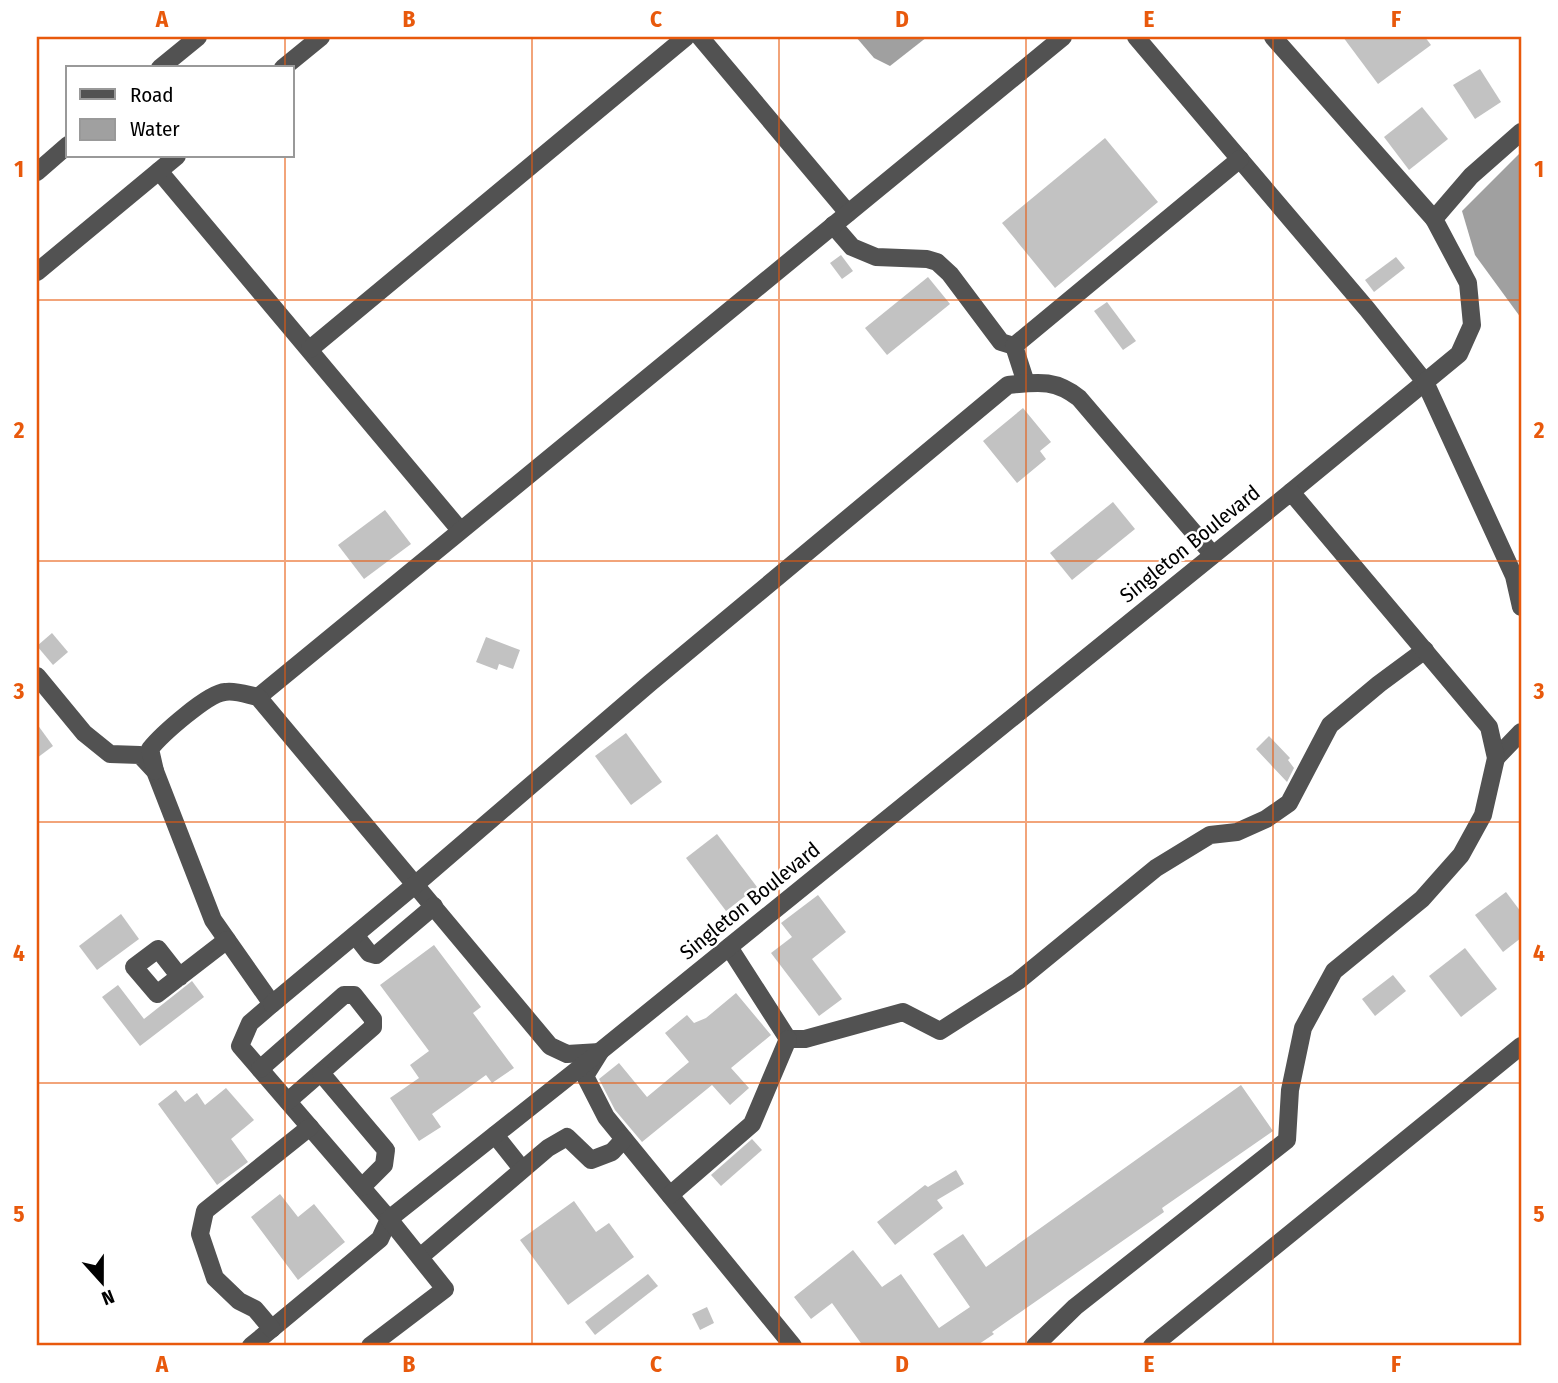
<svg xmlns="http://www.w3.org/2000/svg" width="1558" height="1383" font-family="'Fira Sans Condensed',sans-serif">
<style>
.water{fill:#a0a0a0}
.building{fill:#c2c2c2}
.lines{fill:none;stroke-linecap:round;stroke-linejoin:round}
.minor{stroke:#525252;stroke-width:18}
.grid{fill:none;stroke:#e8590c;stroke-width:2;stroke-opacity:0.55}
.labels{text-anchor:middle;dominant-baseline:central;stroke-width:5;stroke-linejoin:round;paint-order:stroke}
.street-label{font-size:21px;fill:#000;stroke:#fff}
.neatline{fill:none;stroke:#e8590c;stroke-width:2.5}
.grid-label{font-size:23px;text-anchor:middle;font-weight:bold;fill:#e8590c}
</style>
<rect width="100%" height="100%" fill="#fff"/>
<g class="water">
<path d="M 856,37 L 927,37 L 890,66 L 874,58 Z"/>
<path d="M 1521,152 L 1521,318 L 1475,255 L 1462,211 Z"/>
</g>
<g class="building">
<path d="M 1343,37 L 1425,37 L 1431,45 L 1378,84 Z"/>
<path d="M 1480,69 L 1501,102 L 1475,119 L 1453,85 Z"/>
<path d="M 1422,107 L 1448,139 L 1409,170 L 1384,137 Z"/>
<path d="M 1105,138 L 1158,202 L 1055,288 L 1002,223 Z"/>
<path d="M 841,255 L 853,271 L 842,279 L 830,263 Z"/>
<path d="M 1396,257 L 1405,268 L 1374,292 L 1365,280 Z"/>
<path d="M 928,277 L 950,304 L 887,355 L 865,328 Z"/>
<path d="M 1107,302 L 1136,341 L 1123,350 L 1094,311 Z"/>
<path d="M 1023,408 L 1051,442 L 1040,451 L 1046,459 L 1017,483 L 983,441 Z"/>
<path d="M 1113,502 L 1135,529 L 1072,580 L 1050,553 Z"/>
<path d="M 385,510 L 411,544 L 364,579 L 338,545 Z"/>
<path d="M 52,633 L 68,652 L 53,665 L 37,646 Z"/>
<path d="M 486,637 L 520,650 L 513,669 L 499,664 L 497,670 L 476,662 Z"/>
<path d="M 37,724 L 53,746 L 37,758 Z"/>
<path d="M 626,733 L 662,782 L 631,805 L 595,756 Z"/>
<path d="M 1269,736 L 1290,758 L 1288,760 L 1294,768 L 1287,782 L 1256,749 Z"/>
<path d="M 717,834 L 757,887 L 726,911 L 686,858 Z"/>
<path d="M 1506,892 L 1521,912 L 1521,938 L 1503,952 L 1475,915 Z"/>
<path d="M 818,895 L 846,932 L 812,959 L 842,999 L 819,1016 L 771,953 L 792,937 L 781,923 Z"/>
<path d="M 121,914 L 139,939 L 97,970 L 79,946 Z"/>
<path d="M 434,945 L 481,1007 L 473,1013 L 514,1068 L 492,1083 L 486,1075 L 432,1114 L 441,1127 L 419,1141 L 390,1098 L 419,1078 L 410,1065 L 429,1051 L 380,985 Z"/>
<path d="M 1465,948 L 1497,989 L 1461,1017 L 1429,976 Z"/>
<path d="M 1393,975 L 1406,991 L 1375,1016 L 1362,999 Z"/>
<path d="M 192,981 L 204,997 L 140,1046 L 102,997 L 118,985 L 144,1019 Z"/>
<path d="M 736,993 L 771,1035 L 731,1068 L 749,1088 L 730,1105 L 712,1085 L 642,1142 L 615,1110 L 599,1079 L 619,1063 L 647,1097 L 689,1062 L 665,1033 L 687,1015 L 694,1023 L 706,1018 Z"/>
<path d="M 1241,1085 L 1273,1131 L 1162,1208 L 1164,1212 L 992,1332 L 994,1334 L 976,1346 L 863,1346 L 832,1303 L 811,1319 L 794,1297 L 853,1250 L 882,1287 L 901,1274 L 939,1328 L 970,1307 L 933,1254 L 963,1234 L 986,1267 Z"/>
<path d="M 226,1088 L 254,1120 L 231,1139 L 248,1162 L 217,1185 L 158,1104 L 176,1090 L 185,1102 L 197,1093 L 205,1105 Z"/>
<path d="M 752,1139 L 762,1150 L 721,1186 L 711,1175 Z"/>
<path d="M 956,1170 L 964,1184 L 937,1200 L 943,1208 L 895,1245 L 877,1222 L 925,1185 L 928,1187 Z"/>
<path d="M 280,1194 L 298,1217 L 314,1204 L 345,1242 L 298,1280 L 251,1217 Z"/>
<path d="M 574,1201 L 596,1232 L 609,1223 L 634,1257 L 568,1305 L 520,1240 Z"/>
<path d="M 648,1274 L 658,1286 L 595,1335 L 585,1322 Z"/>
<path d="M 707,1307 L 714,1323 L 700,1330 L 692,1314 Z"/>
</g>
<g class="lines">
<g class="minor">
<path d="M 700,37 L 848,213"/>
<path d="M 1136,37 L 1367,309 L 1425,382 L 1291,492"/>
<path d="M 1273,37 L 1434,219"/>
<path d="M 160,68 L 198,37"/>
<path d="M 283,68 L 321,37"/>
<path d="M 1521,132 L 1471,176 L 1434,219 L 1468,283 L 1472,325 L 1459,354 L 1425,382 L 1514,576 L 1521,607"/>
<path d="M 159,171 L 460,530"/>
<path d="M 37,172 L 68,145"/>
<path d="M 833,225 L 852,247 L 876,257 L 927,259 L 937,262 L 950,274 L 1001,342 L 1014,346 L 1240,159"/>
<path d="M 37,272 L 177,156"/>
<path d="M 1014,346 L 1026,383"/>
<path d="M 310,349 L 686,37"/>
<path d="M 37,676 L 84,733 L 110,754 L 140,755 L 155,771 L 213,920 L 272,1004 L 250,1023 L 240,1046 L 389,1219 L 380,1239 L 251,1346"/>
<path d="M 258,697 L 1063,37"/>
<path d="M 1496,758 L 1521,732"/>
<path d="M 155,771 L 150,749 C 161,735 208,693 225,692 C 235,690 248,695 258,697 L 550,1046 L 567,1054 L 600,1052 L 585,1076 L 606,1117 L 793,1346"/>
<path d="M 355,935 L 369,953 L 376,955 L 434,906"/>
<path d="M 729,947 L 788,1039 L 805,1039 L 903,1012 L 940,1031 L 1018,981 L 1156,868 L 1210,835 L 1237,832 L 1266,819 L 1289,803 L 1330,725 L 1379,684 L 1425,650"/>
<path d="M 180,977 L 158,949 L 134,967 L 157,994 L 227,940"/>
<path d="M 272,1004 L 416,884 L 650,683 L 1008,385 C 1038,382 1055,379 1079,398 L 1213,555"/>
<path d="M 260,1069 L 344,995 L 354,995 L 373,1019 L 373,1027 L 288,1101"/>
<path d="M 321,1073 L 386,1150 L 384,1165 L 362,1187"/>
<path d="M 495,1135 L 522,1169"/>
<path d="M 670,1195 L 752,1124 L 788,1039"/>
<path d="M 420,1257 L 548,1148 L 567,1137 L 591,1160 L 612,1152 L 624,1139"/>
<path d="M 272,1329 L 255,1309 L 239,1301 L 215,1278 L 200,1234 L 205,1211 L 310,1127"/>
<path d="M 370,1346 L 445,1289 L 389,1219 L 577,1070 L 1291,492 L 1489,727 L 1496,758 L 1483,815 L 1461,855 L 1422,899 L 1334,971 L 1303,1028 L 1290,1090 L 1287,1140 L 1075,1307 L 1035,1346"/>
<path d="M 1152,1346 L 1521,1046"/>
</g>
</g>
<path class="grid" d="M 285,37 L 285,68M 532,37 L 532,1346M 779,37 L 779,1346M 1026,37 L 1026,1346M 1273,37 L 1273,1346M 285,156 L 285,1346M 37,300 L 1521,300M 37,561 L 1521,561M 37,822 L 1521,822M 37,1083 L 1521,1083"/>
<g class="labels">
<g class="street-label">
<text transform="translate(1190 544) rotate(-39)">Singleton Boulevard</text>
<text transform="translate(750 901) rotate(-39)">Singleton Boulevard</text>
</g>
</g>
<rect width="1558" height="1383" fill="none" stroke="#ffffff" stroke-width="77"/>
<rect x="66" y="66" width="228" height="91" fill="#ffffff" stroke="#999999" stroke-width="2"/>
<rect x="80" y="89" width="35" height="10" fill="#525252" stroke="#999999" stroke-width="2"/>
<text x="130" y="102" font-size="21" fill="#000000">Road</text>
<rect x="80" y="119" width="35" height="21" fill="#a0a0a0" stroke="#999999" stroke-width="2"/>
<text x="130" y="136" font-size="21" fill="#000000">Water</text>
<g transform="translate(102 1282) rotate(159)" stroke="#ffffff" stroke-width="5" paint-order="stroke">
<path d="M0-5L12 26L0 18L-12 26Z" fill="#000000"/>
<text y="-10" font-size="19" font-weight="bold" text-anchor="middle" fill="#000000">N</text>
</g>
<rect x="38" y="38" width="1482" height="1306" class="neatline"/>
<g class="grid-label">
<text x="162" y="27">A</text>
<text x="409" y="27">B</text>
<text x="656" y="27">C</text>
<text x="902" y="27">D</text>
<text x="1149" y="27">E</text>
<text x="1396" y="27">F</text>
<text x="19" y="177">1</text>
<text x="1539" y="177">1</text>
<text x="19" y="438">2</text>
<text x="1539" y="438">2</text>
<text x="19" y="699">3</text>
<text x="1539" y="699">3</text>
<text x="19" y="961">4</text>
<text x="1539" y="961">4</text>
<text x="19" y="1222">5</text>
<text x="1539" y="1222">5</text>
<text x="162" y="1372">A</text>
<text x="409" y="1372">B</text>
<text x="656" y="1372">C</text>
<text x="902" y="1372">D</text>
<text x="1149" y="1372">E</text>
<text x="1396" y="1372">F</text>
</g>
</svg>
